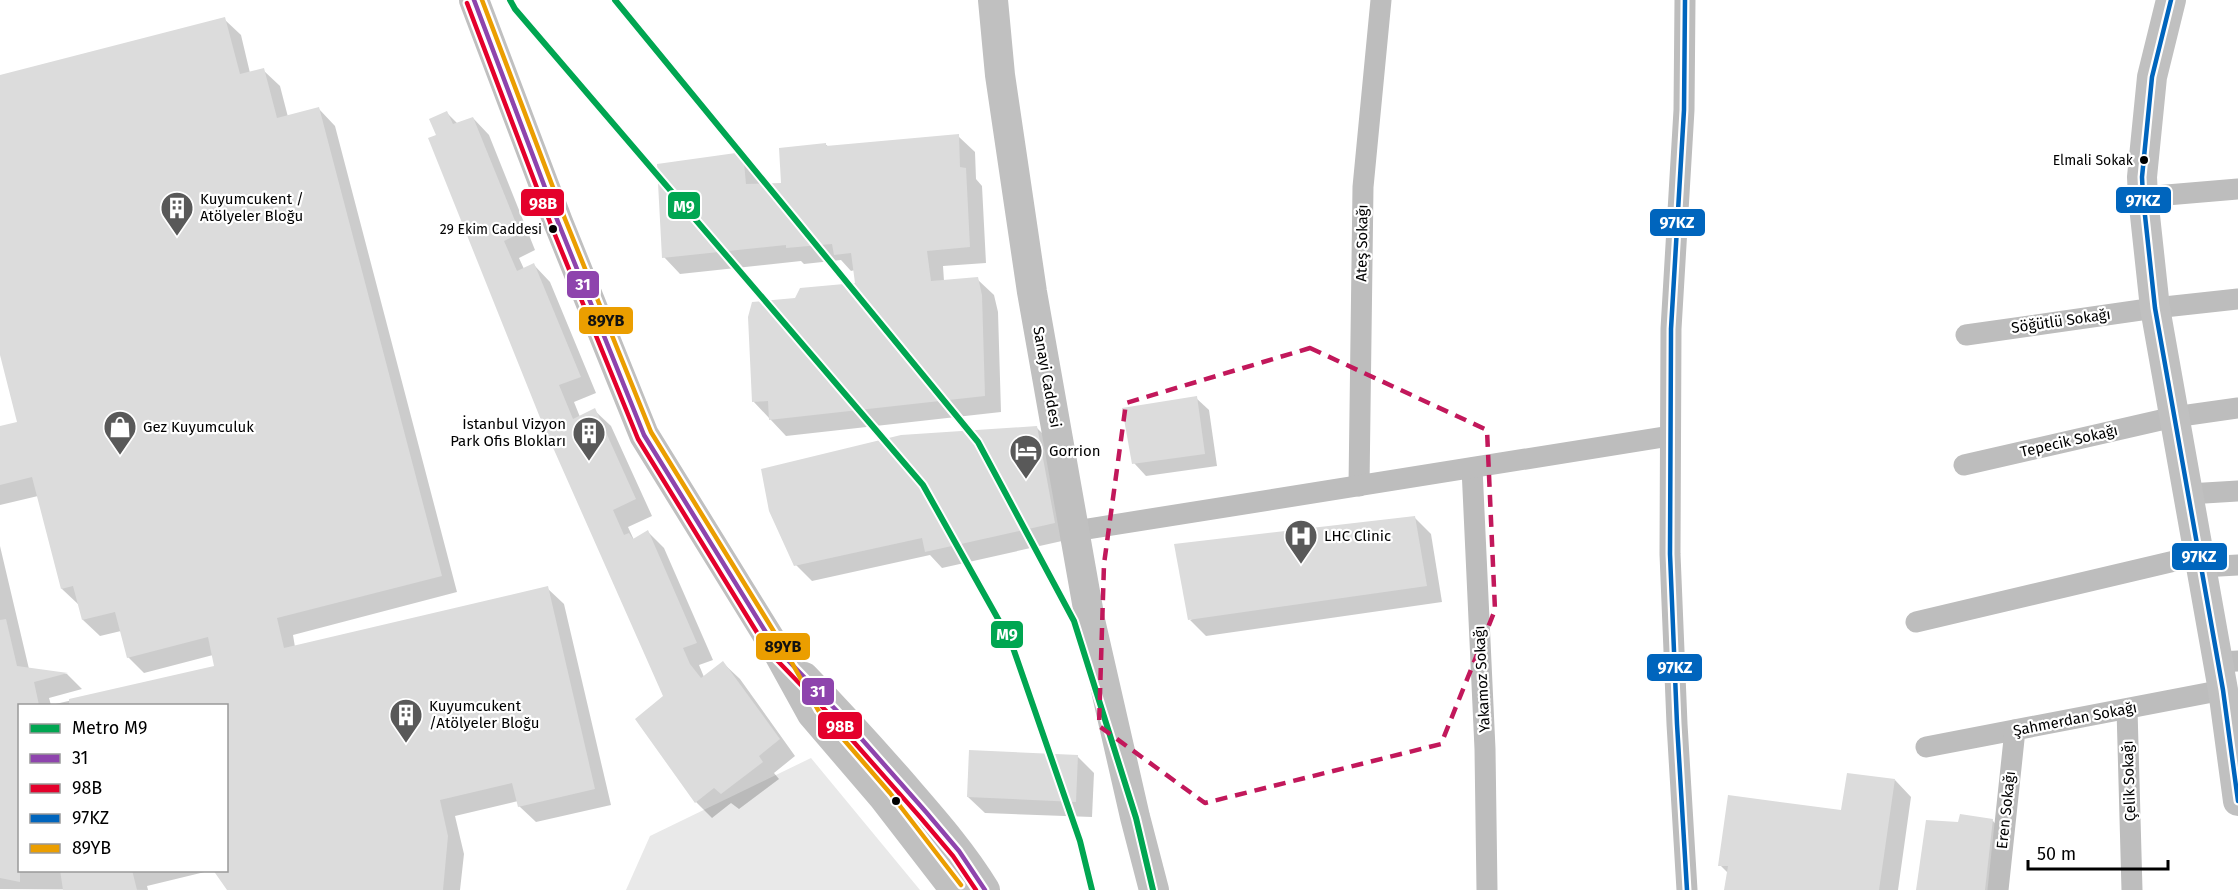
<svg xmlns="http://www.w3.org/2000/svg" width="2238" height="890" font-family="'Fira Sans',sans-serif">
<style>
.green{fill:#e9e9e9}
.shadow{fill:#0003}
.building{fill:#dcdcdc}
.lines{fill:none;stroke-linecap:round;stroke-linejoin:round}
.street{stroke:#bdbdbd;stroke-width:21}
.secondary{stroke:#c0c0c0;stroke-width:30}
.bus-1-casing{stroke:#fff;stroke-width:9}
.bus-2-casing{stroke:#fff;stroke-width:9}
.bus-3-casing{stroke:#fff;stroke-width:9}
.bus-4-casing{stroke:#fff;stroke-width:9}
.bus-1{stroke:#8e44ad;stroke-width:4.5}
.bus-2{stroke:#e4002b;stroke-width:4.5}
.bus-3{stroke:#0065bd;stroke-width:4.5}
.bus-4{stroke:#eb9e00;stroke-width:4.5}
.metro-1-casing{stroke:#fff;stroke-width:10}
.metro-1{stroke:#00a651;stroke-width:6}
.marked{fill:none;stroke:#c2185b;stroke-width:4.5;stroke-dasharray:12 8;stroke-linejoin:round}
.bus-dot{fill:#000;stroke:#fff;stroke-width:2}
.labels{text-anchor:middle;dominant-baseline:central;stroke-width:4.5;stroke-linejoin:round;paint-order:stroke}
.bus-label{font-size:14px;fill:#000;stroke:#fff;text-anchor:end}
.poi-label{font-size:15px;fill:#000;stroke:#fff;text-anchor:start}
.street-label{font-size:15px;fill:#000;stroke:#fff}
.line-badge{stroke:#fff;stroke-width:2}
.badge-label{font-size:16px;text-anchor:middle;font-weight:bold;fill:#fff}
.pale-badge-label{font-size:16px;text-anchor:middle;font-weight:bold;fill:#111}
</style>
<rect width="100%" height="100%" fill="#fff"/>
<path class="green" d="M 811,758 L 920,890 L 626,890 L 650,836 Z"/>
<g class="shadow">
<path d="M 224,19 L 241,35 L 250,73 L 263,70 L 280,86 L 288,117 L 319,109 L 335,126 L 457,592 L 293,635 L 295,647 L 547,588 L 564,604 L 611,805 L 536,822 L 519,806 L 518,801 L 455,816 L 464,854 L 460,890 L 228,890 L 226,870 L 226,706 L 20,706 L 20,870 L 213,870 L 147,886 L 148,890 L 0,889 L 0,546 L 29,669 L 67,674 L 82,689 L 49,698 L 51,705 L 216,667 L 213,655 L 144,673 L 128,657 L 121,631 L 100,636 L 83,620 L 79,605 L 62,589 L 38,496 L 0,505 L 0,427 L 19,423 L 0,350 L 0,77 Z"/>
<path d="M 447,113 L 458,124 L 473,118 L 489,135 L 535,250 L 519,258 L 524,269 L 534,265 L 550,282 L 596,393 L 574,402 L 580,417 L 594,410 L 611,426 L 652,516 L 628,527 L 634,540 L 648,532 L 664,548 L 713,660 L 699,665 L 704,677 L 723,663 L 740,679 L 795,756 L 774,773 L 779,779 L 739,809 L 731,803 L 712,818 L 696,802 L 664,697 L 438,136 Z"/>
<path d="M 958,136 L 975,152 L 976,179 L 982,186 L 986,263 L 943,266 L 944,281 L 977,279 L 994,295 L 998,312 L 1001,412 L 786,436 L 753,401 L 796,299 L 856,284 L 855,270 L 851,271 L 841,260 L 804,264 L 801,261 L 680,274 L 664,257 L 742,154 L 759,170 L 760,185 L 782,184 L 825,144 L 829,147 Z"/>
<path d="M 1196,398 L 1209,410 L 1217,466 L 1146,476 L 1134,463 Z"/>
<path d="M 1037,428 L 1053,444 L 1071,539 L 942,568 L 930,555 L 812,581 L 796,565 Z"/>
<path d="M 1415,518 L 1431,534 L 1442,602 L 1206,636 L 1190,620 Z"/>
<path d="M 1077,756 L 1094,773 L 1092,817 L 985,813 L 968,797 Z"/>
<path d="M 1895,780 L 1911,797 L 1898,890 L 1726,890 L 1728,873 L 1720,865 L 1842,811 Z"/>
<path d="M 1992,820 L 2008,837 L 2003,890 L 1918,890 L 1960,824 Z"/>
</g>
<g class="building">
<path d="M 225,17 L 240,74 L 264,68 L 277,118 L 319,107 L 442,576 L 277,618 L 284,648 L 548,586 L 595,789 L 518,807 L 512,783 L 440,800 L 448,836 L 443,890 L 227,890 L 213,870 L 226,870 L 226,705 L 69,705 L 69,699 L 214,666 L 208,637 L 127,658 L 115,612 L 82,620 L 73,586 L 61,589 L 32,477 L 0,485 L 0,426 L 17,422 L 0,355 L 0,75 Z"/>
<path d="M 447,111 L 453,124 L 473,117 L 520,233 L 504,241 L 517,271 L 534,263 L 581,377 L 559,385 L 573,419 L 595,408 L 636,499 L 613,510 L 624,535 L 629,533 L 633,539 L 648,530 L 697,643 L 683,648 L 690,664 L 701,678 L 723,661 L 780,739 L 759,756 L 763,762 L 721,794 L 714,788 L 695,803 L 635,719 L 663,696 L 543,425 L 428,138 L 436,135 L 429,119 Z"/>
<path d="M 959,134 L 960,167 L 966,168 L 970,247 L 927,251 L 931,281 L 978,277 L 982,295 L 985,396 L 769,420 L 768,401 L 752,402 L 748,317 L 752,302 L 795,298 L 800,288 L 855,283 L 851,253 L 834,255 L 832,244 L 786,248 L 786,245 L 662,258 L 657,164 L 743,152 L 746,184 L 781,183 L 779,148 L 826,143 L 826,146 Z"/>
<path d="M 1197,396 L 1205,454 L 1132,464 L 1122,408 Z"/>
<path d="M 1037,426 L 1055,523 L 925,552 L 922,538 L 794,566 L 769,511 L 761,469 L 901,435 Z"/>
<path d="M 1415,516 L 1427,586 L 1188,620 L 1174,544 Z"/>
<path d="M 6,619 L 17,666 L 68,673 L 34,682 L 39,705 L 20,705 L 20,882 L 0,878 L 0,620 Z"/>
<path d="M 969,750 L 1078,755 L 1076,802 L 967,797 Z"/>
<path d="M 1847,773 L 1895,779 L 1879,890 L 1724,890 L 1728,866 L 1718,866 L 1728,795 L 1841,810 Z"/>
<path d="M 1960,814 L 1993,819 L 1985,890 L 1916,890 L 1926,820 L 1958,822 Z"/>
<path d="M 60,870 L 132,870 L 137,890 L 63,890 Z"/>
</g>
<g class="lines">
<g class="street">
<path d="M 1685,0 L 1684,110 L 1671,329 L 1670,554 L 1677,724 L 1687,890"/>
<path d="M 2143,197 L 2238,189"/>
<path d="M 1966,335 L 2155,308 L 2238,299"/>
<path d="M 1964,465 L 2174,417 L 2238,408"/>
<path d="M 1472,468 L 1485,749 L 1487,890"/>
<path d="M 1359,486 L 1363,187 L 1381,0"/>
<path d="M 2188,494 L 2238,491"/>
<path d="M 1075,531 L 1670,436"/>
<path d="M 2202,567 L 2238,565"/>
<path d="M 1916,622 L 2200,555"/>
<path d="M 2219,662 L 2238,661"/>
<path d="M 2127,709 L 2132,890"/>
<path d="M 1926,747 L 2223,690"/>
<path d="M 1998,890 L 2015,730"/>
</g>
<g class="secondary">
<path d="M 474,0 L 558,222 L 644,435 L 775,647 L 812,714 L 884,798 L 955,890"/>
<path d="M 993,0 L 1000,75 L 1032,292 L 1090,620 L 1135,817 L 1154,890"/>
<path d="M 2171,0 L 2152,77 L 2142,177 L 2143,197 L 2155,308 L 2223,690 L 2238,801"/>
<path d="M 804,677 C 836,710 867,744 897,778 C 928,814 960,849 985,890"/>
</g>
<g class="bus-1-casing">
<path id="bus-1" d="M 474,0 L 558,222 L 644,435 L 775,647 L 837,711 L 926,812 L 959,851 L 985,890"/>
</g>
<g class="bus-2-casing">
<path id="bus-2" d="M 467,3 L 551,225 L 638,439 L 769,652 L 831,716 L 920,817 L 953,856 L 976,890"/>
</g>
<g class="bus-3-casing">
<g id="bus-3">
<path d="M 1685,0 L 1684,110 L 1671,329 L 1670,554 L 1677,724 L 1687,890"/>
<path d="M 2171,0 L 2152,77 L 2142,177 L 2143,197 L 2155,308 L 2223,690 L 2238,801"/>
</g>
</g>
<g class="bus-4-casing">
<path id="bus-4" d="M 482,0 L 565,219 L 651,432 L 781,643 L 818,710 L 890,793 L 961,885"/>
</g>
<use href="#bus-1" class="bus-1"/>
<use href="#bus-2" class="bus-2"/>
<use href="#bus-3" class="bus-3"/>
<use href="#bus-4" class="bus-4"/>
<g class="metro-1-casing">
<g id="metro-1">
<path d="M 510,0 L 515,9 L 923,485 L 1011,642 L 1080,841 L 1092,890"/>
<path d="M 615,0 L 978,442 L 1074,621 L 1136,818 L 1153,890"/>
</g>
</g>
<use href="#metro-1" class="metro-1"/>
</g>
<path class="marked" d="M 1310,348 L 1487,430 L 1495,610 L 1441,744 L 1205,803 L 1099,726 L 1104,564 L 1126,403 Z"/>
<defs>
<g id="building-pin" transform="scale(1.725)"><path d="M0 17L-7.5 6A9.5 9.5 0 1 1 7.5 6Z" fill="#595959" stroke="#fff"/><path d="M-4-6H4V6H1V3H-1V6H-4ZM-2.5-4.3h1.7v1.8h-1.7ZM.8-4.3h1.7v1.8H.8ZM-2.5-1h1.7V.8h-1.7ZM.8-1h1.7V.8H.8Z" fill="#fff"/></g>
<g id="shop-pin" transform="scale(1.725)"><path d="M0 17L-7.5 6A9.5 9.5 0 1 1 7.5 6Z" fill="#595959" stroke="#fff"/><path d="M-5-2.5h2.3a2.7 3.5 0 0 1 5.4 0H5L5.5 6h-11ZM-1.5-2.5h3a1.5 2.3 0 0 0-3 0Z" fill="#fff"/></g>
<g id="hotel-pin" transform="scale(1.725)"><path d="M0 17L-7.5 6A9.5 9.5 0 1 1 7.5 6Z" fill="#595959" stroke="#fff"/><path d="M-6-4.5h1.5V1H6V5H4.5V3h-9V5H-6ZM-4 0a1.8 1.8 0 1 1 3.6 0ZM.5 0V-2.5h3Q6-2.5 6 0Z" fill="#fff"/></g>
<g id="hospital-pin" transform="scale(1.725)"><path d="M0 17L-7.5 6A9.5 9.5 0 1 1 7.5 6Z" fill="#595959" stroke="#fff"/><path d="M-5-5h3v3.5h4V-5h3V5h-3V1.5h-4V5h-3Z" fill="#fff"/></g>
</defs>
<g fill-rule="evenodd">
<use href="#building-pin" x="177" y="208"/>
<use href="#shop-pin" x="120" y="427"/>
<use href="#building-pin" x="589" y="433"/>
<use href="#hotel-pin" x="1026" y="451"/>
<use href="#hospital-pin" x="1301" y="536"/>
<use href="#building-pin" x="406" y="715"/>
</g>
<g class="bus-dot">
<circle cx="2144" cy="160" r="5"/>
<circle cx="553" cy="229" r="5"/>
<circle cx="896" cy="801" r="5"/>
</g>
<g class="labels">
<g class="bus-label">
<text x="2133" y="160">Elmali Sokak</text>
<text x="542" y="229">29 Ekim Caddesi</text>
</g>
<g class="poi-label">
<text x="200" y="199">Kuyumcukent /<tspan x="200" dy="17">Atölyeler Bloğu</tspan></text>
<text x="566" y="424" text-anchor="end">İstanbul Vizyon<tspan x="566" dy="17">Park Ofis Blokları</tspan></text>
<text x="143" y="427">Gez Kuyumculuk</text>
<text x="1049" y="451">Gorrion</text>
<text x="1324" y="536">LHC Clinic</text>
<text x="429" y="706">Kuyumcukent<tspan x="429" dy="17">/Atölyeler Bloğu</tspan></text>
</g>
<g class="street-label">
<text transform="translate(1362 243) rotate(-89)">Ateş Sokağı</text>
<text transform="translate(2061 321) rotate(-8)">Söğütlü Sokağı</text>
<text transform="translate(1047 377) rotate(80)">Sanayi Caddesi</text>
<text transform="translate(2069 441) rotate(-13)">Tepecik Sokağı</text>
<text transform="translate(1482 679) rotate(-93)">Yakamoz Sokağı</text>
<text transform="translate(2075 719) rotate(-11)">Şahmerdan Sokağı</text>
<text transform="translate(2129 781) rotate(-92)">Çelik Sokağı</text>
<text transform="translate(2006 810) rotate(-84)">Eren Sokağı</text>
</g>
</g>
<g class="line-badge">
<rect x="2115" y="186" width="57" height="28" rx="6" fill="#0065bd"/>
<rect x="520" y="188" width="45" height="29" rx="6" fill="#e4002b"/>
<rect x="667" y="191" width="34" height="29" rx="6" fill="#00a651"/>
<rect x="1649" y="208" width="57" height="29" rx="6" fill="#0065bd"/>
<rect x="566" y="270" width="34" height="29" rx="6" fill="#8e44ad"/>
<rect x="578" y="306" width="56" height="29" rx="6" fill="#eb9e00"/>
<rect x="2171" y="542" width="57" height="29" rx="6" fill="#0065bd"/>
<rect x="990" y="620" width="34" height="29" rx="6" fill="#00a651"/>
<rect x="755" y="632" width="56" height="29" rx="6" fill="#eb9e00"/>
<rect x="1646" y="653" width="57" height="29" rx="6" fill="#0065bd"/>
<rect x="801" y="677" width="34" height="29" rx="6" fill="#8e44ad"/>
<rect x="817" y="711" width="46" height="29" rx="6" fill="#e4002b"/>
</g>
<g class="badge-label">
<text x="2143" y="206">97KZ</text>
<text x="543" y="209">98B</text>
<text x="684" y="212">M9</text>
<text x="1677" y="228">97KZ</text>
<text x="583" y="290">31</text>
<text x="2199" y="562">97KZ</text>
<text x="1007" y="640">M9</text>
<text x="1675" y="673">97KZ</text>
<text x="818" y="697">31</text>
<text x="840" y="732">98B</text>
</g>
<g class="pale-badge-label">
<text x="606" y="326">89YB</text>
<text x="783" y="652">89YB</text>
</g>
<rect x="18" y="704" width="210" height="168" fill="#ffffff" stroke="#999999" stroke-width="1.5"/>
<rect x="30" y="724" width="30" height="9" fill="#00a651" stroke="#999999" stroke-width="1.5"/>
<text x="72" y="734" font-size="18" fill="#000000">Metro M9</text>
<rect x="30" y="754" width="30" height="9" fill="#8e44ad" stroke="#999999" stroke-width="1.5"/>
<text x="72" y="764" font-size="18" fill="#000000">31</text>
<rect x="30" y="784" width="30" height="9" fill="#e4002b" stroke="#999999" stroke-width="1.5"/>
<text x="72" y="794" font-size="18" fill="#000000">98B</text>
<rect x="30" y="814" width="30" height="9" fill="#0065bd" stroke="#999999" stroke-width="1.5"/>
<text x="72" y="824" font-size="18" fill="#000000">97KZ</text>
<rect x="30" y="844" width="30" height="9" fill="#eb9e00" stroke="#999999" stroke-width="1.5"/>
<text x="72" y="854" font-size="18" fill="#000000">89YB</text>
<path d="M2028 860v9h140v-9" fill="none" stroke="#000000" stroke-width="3"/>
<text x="2037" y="860" font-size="18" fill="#000000" stroke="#ffffff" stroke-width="4.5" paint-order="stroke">50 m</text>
</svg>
